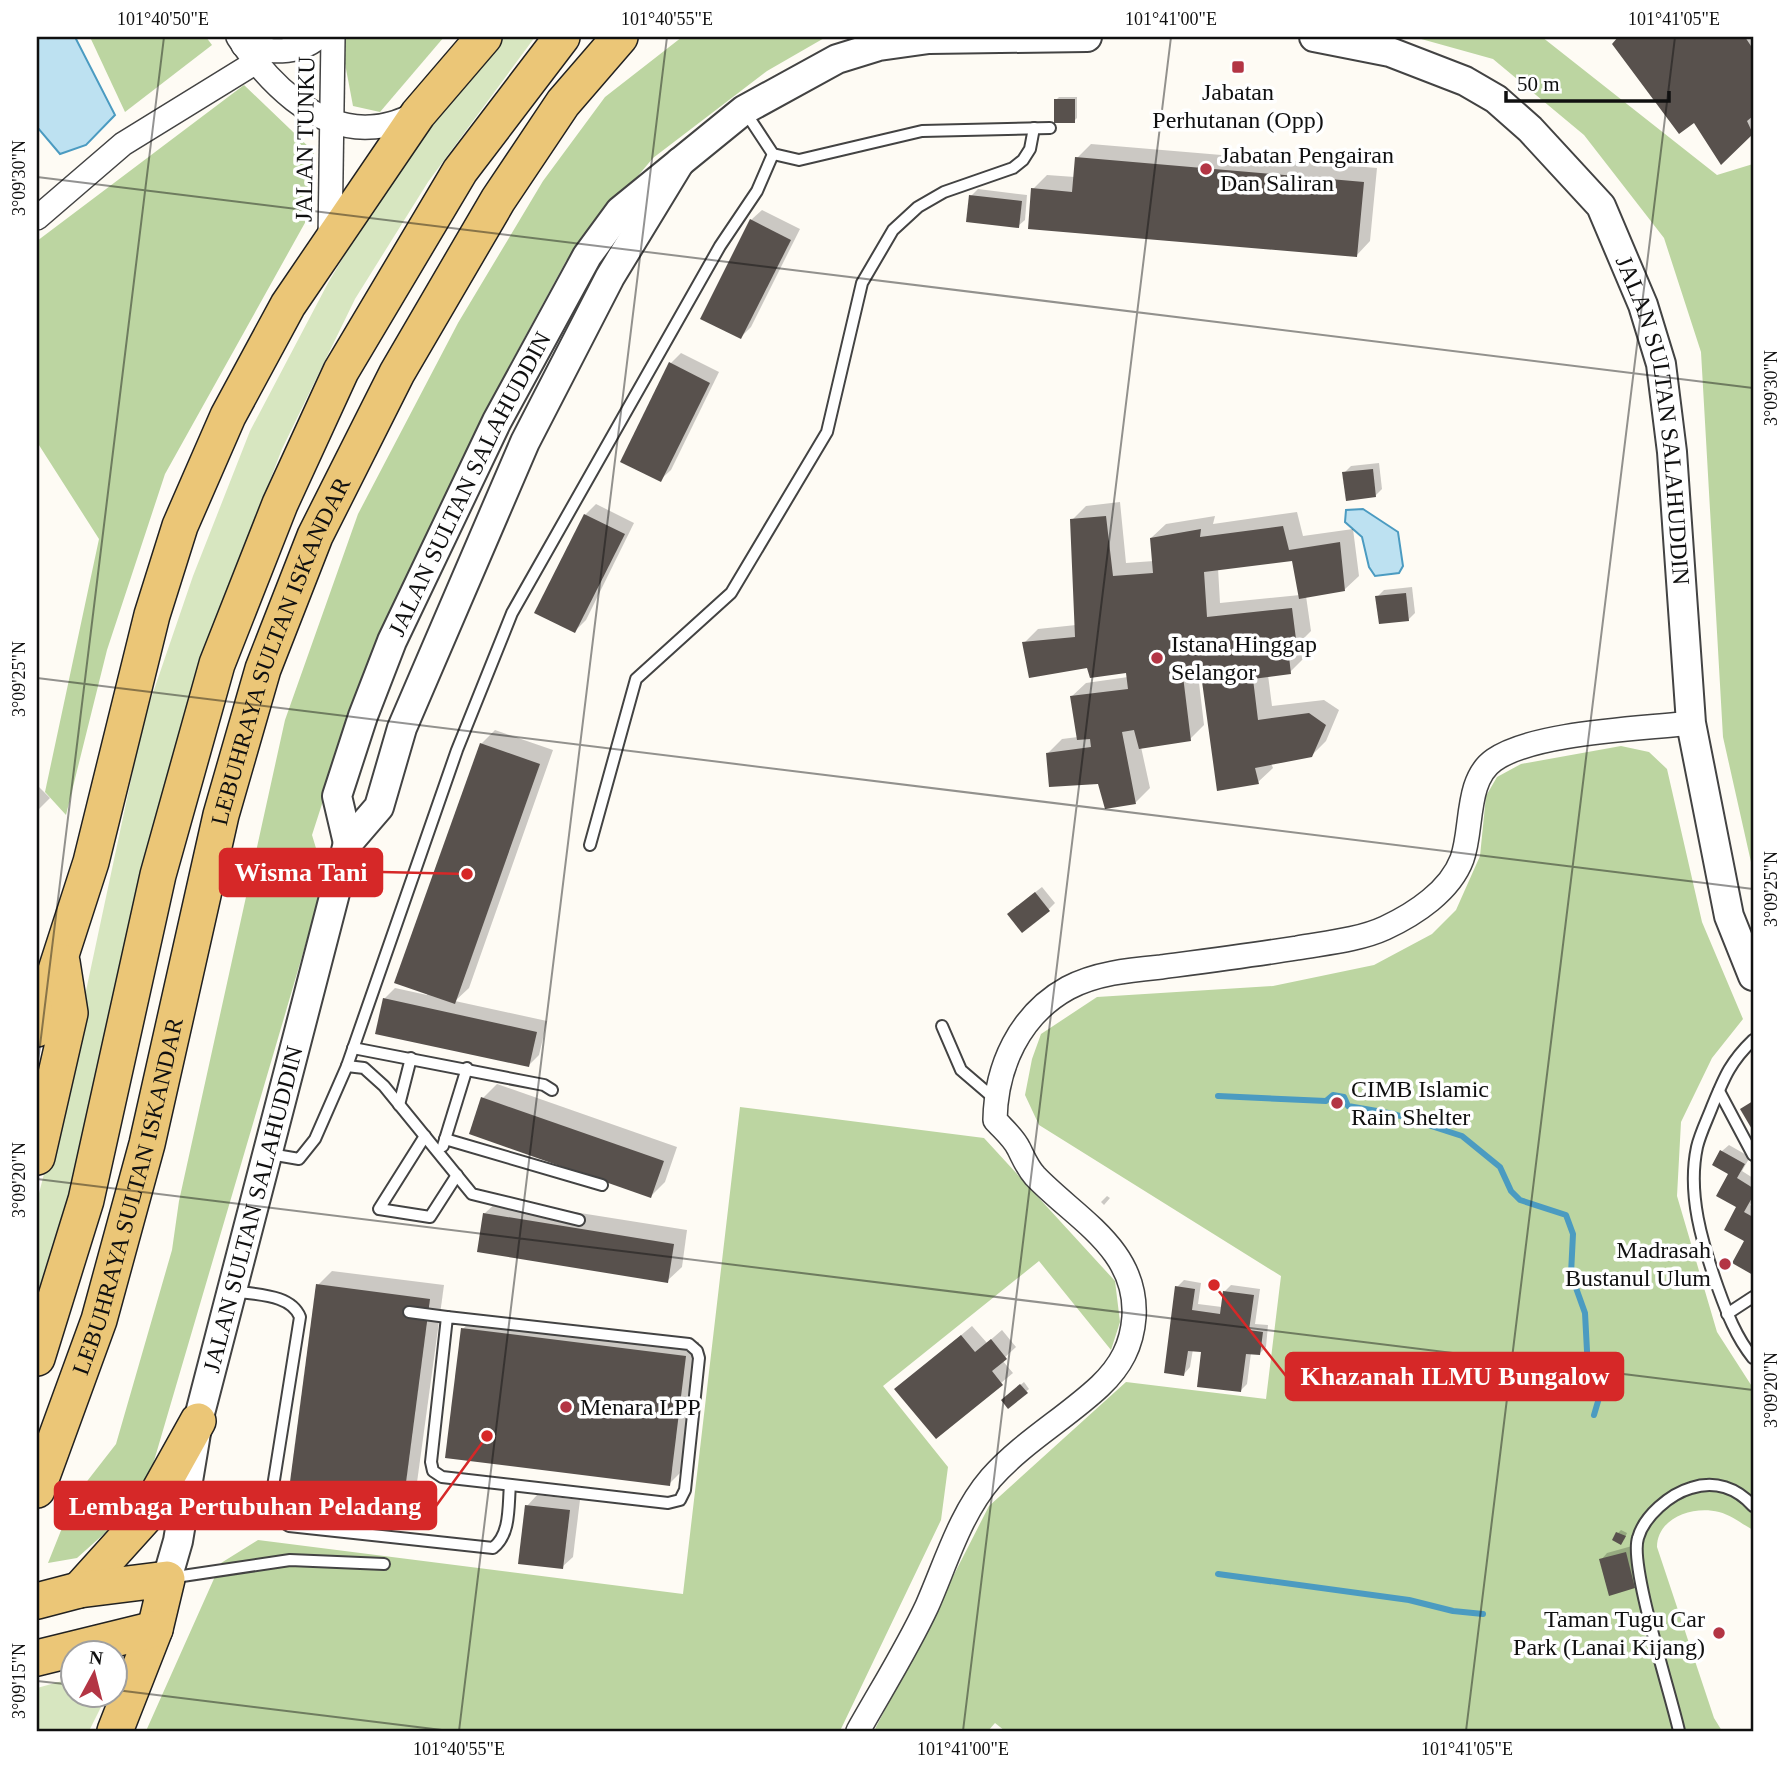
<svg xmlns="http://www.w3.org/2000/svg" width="1790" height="1768" font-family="'Times New Roman',serif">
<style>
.green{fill:#d7e6c0}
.forest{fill:#bcd5a1}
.water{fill:#bde1f1;stroke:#4b9bc1;stroke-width:2}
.shadow{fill:#0003;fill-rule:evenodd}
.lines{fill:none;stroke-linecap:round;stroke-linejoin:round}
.stream{stroke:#4b9bc1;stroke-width:6}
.building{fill:#58514d}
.service-casing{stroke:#434343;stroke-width:14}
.minor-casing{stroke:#434343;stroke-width:26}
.tertiary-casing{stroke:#434343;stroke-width:32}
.primary-casing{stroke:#212121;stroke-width:38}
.service{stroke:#fff;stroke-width:10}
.minor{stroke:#fff;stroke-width:23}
.tertiary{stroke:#fff;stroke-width:28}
.primary{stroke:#ebc677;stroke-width:35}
.ticks{fill:none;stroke:#101010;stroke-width:2;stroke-opacity:0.45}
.poi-dot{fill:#b33544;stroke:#fff;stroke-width:2.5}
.labels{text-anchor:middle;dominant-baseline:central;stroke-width:7;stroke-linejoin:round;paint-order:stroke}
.poi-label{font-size:24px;fill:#101010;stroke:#fff;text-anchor:start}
.street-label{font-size:24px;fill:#101010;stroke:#fff}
.leader{fill:none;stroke:#d62828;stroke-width:2.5}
.callout-dot{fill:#d62828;stroke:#fff;stroke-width:2.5}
.callout{fill:#d62828;stroke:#d62828;stroke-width:2.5}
.callout-label{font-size:26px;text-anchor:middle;font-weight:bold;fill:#fff}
.neatline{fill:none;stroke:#101010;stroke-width:2.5}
.ticks-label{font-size:18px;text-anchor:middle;fill:#101010}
</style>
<rect width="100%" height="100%" fill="#fefbf4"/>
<g class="green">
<path d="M 504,37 L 535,37 L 428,182 L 355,299 L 282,449 L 227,592 L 181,727 L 61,1236 L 37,1303 L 37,1201 L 61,1108 L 144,719 L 193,576 L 250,431 L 328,283 L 402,159 Z"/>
<path d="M 73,1678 L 74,1694 L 107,1695 L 89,1731 L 37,1731 L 37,1688 Z"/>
</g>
<g class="forest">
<path d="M 90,37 L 206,37 L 212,45 L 125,112 Z"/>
<path d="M 344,37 L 444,37 L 380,112 L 353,106 L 343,53 Z"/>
<path d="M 682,37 L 826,37 L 767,71 L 653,158 L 566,261 L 499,385 L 352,711 L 312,835 L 325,878 L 149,1478 L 132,1509 L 77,1558 L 48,1563 L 74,1498 L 116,1444 L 172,1250 L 179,1201 L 285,720 L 358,514 L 458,323 L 543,181 L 605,97 Z"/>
<path d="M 1414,37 L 1542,37 L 1717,175 L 1753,164 L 1753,871 L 1723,737 L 1701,352 L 1664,238 L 1584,135 L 1493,59 Z"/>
<path d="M 244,85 L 314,152 L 311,212 L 165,474 L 107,650 L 66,815 L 45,792 L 99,539 L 37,442 L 37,241 Z"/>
<path d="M 1621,746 L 1649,752 L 1667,769 L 1702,922 L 1743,1019 L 1712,1058 L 1681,1122 L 1677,1196 L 1717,1332 L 1753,1388 L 1753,1530 C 1742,1524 1731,1515 1719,1512 C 1693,1505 1657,1518 1657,1547 L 1714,1718 L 1722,1731 L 1005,1731 L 995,1723 L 988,1731 L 874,1731 L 989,1506 L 1126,1382 L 1266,1399 L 1281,1276 L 1039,1125 L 1025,1095 L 1032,1059 L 1041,1034 L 1097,997 L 1273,986 L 1374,965 L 1432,934 L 1456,910 L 1480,856 L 1486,796 L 1497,777 L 1521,764 Z"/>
<path d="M 740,1107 L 984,1138 L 1115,1281 L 1120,1322 L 1111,1350 L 1039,1261 L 883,1386 L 948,1467 L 941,1520 L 840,1731 L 146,1731 L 221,1563 L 258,1540 L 683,1594 Z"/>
</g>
<g class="water">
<path d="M 37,37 L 75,37 L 115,115 L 86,145 L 60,154 L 37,127 Z"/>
<path d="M 1363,509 L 1398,532 L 1403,566 L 1399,573 L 1375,576 L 1369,567 L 1362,537 L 1345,522 L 1346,510 Z"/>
</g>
<g class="shadow">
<path d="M 1621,37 L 1753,37 L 1753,131 L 1721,162 L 1694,120 L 1614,44 Z"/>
<path d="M 1059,97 L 1077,97 L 1077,118 L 1074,121 L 1056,100 Z"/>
<path d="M 1091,144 L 1377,168 L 1370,241 L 1356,256 L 1033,189 L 1047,175 L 1075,177 L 1077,158 Z"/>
<path d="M 978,189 L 1027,195 L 1025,220 L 1018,226 L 971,196 Z"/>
<path d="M 762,210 L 800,229 L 751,327 L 741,337 L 751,220 Z"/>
<path d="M 681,353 L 719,372 L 671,470 L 660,480 L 671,363 Z"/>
<path d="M 1379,463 L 1382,489 L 1375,496 L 1344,473 L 1351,466 Z"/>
<path d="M 1120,502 L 1126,563 L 1154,561 L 1151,538 L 1166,524 L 1215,516 L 1213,524 L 1297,512 L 1303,536 L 1353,529 L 1359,576 L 1344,590 L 1306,596 L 1311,631 L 1302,640 L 1304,658 L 1290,672 L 1268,675 L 1272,706 L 1324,700 L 1339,710 L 1326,741 L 1311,756 L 1271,763 L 1273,768 L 1258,782 L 1201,666 L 1197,666 L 1204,725 L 1190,739 L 1141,747 L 1150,788 L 1136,802 L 1106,807 L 1099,783 L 1048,753 L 1062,739 L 1078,737 L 1071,697 L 1086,683 L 1128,677 L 1127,671 L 1088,666 L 1024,643 L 1038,629 L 1076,625 L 1072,520 L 1086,506 ZM 1294,559 L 1300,595 L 1220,603 L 1218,568 Z"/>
<path d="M 596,504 L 634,523 L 586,620 L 575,631 L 537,612 L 585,515 Z"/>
<path d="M 1412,587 L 1415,613 L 1408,620 L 1377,597 L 1384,590 Z"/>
<path d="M 495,730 L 553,750 L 469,988 L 455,1001 L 547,1021 L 539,1055 L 529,1065 L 384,999 L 395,988 L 427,995 L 481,744 Z"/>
<path d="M 37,785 L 50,798 L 37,811 Z"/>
<path d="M 1042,887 L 1055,903 L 1048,910 L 1016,907 Z"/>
<path d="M 497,1084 L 677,1147 L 665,1182 L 651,1196 L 483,1098 Z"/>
<path d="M 1337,1095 L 1345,1097 L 1341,1107 L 1334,1098 Z"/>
<path d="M 1729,1145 L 1750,1157 L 1742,1171 L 1753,1178 L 1753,1199 L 1750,1205 L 1753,1207 L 1753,1273 L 1734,1262 L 1747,1240 L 1722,1151 Z"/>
<path d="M 1107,1196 L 1110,1198 L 1104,1205 L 1101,1202 Z"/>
<path d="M 499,1200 L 687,1230 L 682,1267 L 667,1281 L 484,1214 Z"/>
<path d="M 332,1271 L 444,1285 L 415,1497 L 401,1511 L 318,1285 Z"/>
<path d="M 1184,1280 L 1201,1283 L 1198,1304 L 1222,1307 L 1224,1292 L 1231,1285 L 1260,1289 L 1255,1324 L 1268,1325 L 1266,1347 L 1259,1354 L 1251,1353 L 1247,1384 L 1241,1390 L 1203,1351 L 1193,1349 L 1190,1367 L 1184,1374 L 1177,1287 Z"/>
<path d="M 477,1314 L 699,1342 L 683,1470 L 669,1484 L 463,1329 Z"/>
<path d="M 972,1326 L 987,1343 L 1002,1330 L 1016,1347 L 1002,1360 L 1013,1373 L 936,1437 L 897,1389 Z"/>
<path d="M 1024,1382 L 1029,1389 L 1009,1406 L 1003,1400 Z"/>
<path d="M 537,1495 L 580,1500 L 573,1557 L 562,1567 L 527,1506 Z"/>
<path d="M 1621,1530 L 1627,1533 L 1624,1540 L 1618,1533 Z"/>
<path d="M 1632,1546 L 1641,1580 L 1635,1587 L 1601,1560 L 1607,1553 Z"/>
</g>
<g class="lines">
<g class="stream">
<path d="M 1218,1096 L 1326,1101 L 1333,1095 L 1344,1097 L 1348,1106 L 1394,1114 L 1462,1136 L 1500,1167 L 1511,1191 L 1520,1200 L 1566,1215 L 1573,1234 L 1571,1274 L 1585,1313 L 1588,1370"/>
<path d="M 1587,1377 L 1599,1398 L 1594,1415"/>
<path d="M 1218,1574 L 1409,1600 L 1453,1611 L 1483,1614"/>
</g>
</g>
<g class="building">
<path d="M 1618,37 L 1745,37 L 1753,49 L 1753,116 L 1747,121 L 1753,134 L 1721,165 L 1694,123 L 1679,134 L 1612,44 Z"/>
<rect x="1054" y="99" width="21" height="24"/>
<path d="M 1075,157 L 1364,182 L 1357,257 L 1028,229 L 1031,188 L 1072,192 Z"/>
<path d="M 969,195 L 1022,201 L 1019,228 L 966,222 Z"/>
<path d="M 750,219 L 791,240 L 741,339 L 700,319 Z"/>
<path d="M 669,362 L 710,383 L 661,482 L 620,462 Z"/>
<path d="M 1373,469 L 1376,497 L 1346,501 L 1342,472 Z"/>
<path d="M 584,514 L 625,534 L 575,633 L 534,613 Z"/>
<path d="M 1106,516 L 1113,576 L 1153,573 L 1150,538 L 1201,529 L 1200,537 L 1283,526 L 1289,550 L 1340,542 L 1345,591 L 1299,599 L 1292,561 L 1204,572 L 1207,617 L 1292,608 L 1297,647 L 1288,648 L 1291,674 L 1253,679 L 1258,720 L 1309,713 L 1326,725 L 1312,757 L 1255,768 L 1259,784 L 1217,791 L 1200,667 L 1182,668 L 1191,741 L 1139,749 L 1134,730 L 1122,732 L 1136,804 L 1105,809 L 1098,784 L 1049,787 L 1046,753 L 1091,747 L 1090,739 L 1077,740 L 1070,696 L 1128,689 L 1126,673 L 1090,678 L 1087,668 L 1029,678 L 1022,642 L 1075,637 L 1070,519 Z"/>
<path d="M 1406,593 L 1409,621 L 1379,624 L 1375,596 Z"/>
<path d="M 480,743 L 540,764 L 455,1004 L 394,983 Z"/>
<path d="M 1035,892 L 1050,911 L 1022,933 L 1007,914 Z"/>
<path d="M 383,998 L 537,1032 L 529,1067 L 375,1034 Z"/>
<path d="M 481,1097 L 664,1161 L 651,1198 L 469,1134 Z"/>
<path d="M 1333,1097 L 1343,1099 L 1342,1109 L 1331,1107 Z"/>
<path d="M 1753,1101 L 1753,1131 L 1740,1109 Z"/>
<path d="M 1720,1150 L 1745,1164 L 1737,1178 L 1753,1188 L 1753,1196 L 1744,1212 L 1753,1217 L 1753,1275 L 1732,1263 L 1744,1241 L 1724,1230 L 1736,1207 L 1716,1196 L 1728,1174 L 1712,1165 Z"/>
<path d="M 483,1213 L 674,1244 L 668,1283 L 477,1252 Z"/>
<path d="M 316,1284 L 430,1299 L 402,1513 L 288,1497 Z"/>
<path d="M 1175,1286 L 1195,1289 L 1192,1310 L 1220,1314 L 1223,1291 L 1254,1295 L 1249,1330 L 1263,1332 L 1260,1355 L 1246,1354 L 1241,1392 L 1197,1387 L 1201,1352 L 1188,1351 L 1184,1376 L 1164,1373 Z"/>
<path d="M 461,1328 L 686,1356 L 670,1486 L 445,1458 Z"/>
<path d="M 961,1335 L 975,1352 L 991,1339 L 1007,1359 L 992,1371 L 1003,1385 L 936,1439 L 894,1389 Z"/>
<path d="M 1020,1384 L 1028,1393 L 1008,1409 L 1001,1400 Z"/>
<path d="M 525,1505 L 570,1510 L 563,1569 L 518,1564 Z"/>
<path d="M 1616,1532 L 1626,1536 L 1621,1545 L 1612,1540 Z"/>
<path d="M 1626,1552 L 1635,1588 L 1609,1596 L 1599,1559 Z"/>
</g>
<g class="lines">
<g class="service-casing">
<g id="service">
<path d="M 744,110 L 773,154 L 799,160 L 922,131 L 1050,128"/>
<path d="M 590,845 L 636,679 L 731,593 L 827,432 L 862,283 L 893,230 L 918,207 L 944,192 L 1013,168 L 1023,160 L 1030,149 L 1034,128"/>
<path d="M 942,1026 L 961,1070 L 996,1100"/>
<path d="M 1753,1040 C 1730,1062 1724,1078 1712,1107 C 1707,1120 1700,1134 1697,1147 C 1687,1194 1702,1243 1718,1288 C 1727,1313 1736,1337 1753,1358"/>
<path d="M 353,1048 L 544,1085 L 552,1090"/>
<path d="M 347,1066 L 364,1068 L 384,1086 L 472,1194 L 579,1220"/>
<path d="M 1719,1091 L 1753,1155"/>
<path d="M 399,1105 L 411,1058"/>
<path d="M 425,1136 L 379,1209 L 430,1217 L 457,1175"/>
<path d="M 445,1139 L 602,1185"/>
<path d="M 443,1146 L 467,1068"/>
<path d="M 270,1154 L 299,1159 L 315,1139 L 347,1066 L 457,750 L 512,613 L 720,246 L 757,191 L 773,154"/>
<path d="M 234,1291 C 256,1295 291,1294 300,1317 L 271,1499 C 273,1513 277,1519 289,1526 L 493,1548 C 511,1534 508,1506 510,1485"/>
<path d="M 409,1312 L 447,1317"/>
<path d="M 1727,1314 L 1753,1297"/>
<path d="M 447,1317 L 689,1344 L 697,1351 L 699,1358 L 685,1490 L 680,1500 L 668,1503 L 442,1477 L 433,1471 L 431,1462 Z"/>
<path d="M 169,1578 L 290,1560 L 384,1564"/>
<path d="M 1679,1731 C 1671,1694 1629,1566 1638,1538 C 1644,1516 1670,1494 1691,1488 C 1715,1480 1737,1488 1753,1506"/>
</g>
</g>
<g class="minor-casing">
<g id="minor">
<path d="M 238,37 C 267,81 314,130 370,127 C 387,127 402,120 417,114"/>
<path d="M 243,45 C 269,52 296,56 319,37"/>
<path d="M 37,218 L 123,144 L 256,62"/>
<path d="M 330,240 L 333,37"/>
<path d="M 858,1731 C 881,1690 907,1649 927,1606 C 946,1563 960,1514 991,1478 C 1023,1442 1066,1418 1100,1386 C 1121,1366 1132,1345 1134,1317 C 1138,1249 1076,1219 1035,1176 C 1027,1167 1024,1159 1019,1149 C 1014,1138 1003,1129 995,1120 C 996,1067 1019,1015 1068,988 C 1096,973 1130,970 1161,967 C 1206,961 1252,955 1297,948 C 1325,943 1359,940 1385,928 C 1415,914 1450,891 1462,859 C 1473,829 1465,780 1494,760 C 1534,732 1641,729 1691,723"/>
</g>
</g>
<g class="tertiary-casing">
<g id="tertiary">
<path id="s1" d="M 1314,37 L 1390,52 L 1465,81 L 1496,99 L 1530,129 L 1601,206 L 1643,305 L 1661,364 L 1672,452 L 1691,723 L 1729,916 L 1753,976"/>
<path id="s2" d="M 348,843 L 337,796 L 363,716 L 392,641 L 497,421 L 587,256 L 620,211 L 744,110 L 837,59 L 879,46 L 929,39 L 1087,37"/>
<path id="s3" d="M 167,1579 L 178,1541 L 198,1421 L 348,843 L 379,807 L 402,728 L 525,442 L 610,277 L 680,162"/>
</g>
</g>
<g class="primary-casing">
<g id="primary">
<path d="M 37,1029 L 91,862 L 152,615 L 180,526 L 228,416 L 288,305 L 418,114 L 484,37"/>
<path d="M 37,1157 L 70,1013 L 62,962"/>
<path d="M 37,1358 L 86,1200 L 158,875 L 217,664 L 280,504 L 341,371 L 460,171 L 562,37"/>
<path id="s4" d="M 37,1490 L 99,1320 L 147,1144 L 221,815 L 263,669 L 315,536 L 397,373 L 498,200 L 563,103 L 620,37"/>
<path d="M 79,1590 L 144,1518 L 198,1421"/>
<path d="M 37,1601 L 79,1590 L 167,1579 L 155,1629 L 115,1731"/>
<path d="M 37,1658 L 155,1629"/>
</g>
</g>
<use href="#service" class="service"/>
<use href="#minor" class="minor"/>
<use href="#tertiary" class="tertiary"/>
<use href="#primary" class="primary"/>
</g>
<path class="ticks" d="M 37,177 L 1753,388M 37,678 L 1753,889M 37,1070 L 164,37M 37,1179 L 1753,1390M 37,1681 L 74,1685M 116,1690 L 450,1731M 459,1731 L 667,37M 963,1731 L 1171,37M 1466,1731 L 1675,37"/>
<g class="poi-dot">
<rect x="1231" y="60" width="14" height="14" rx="3.5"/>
<circle cx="1206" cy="169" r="7"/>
<circle cx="1157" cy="658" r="7"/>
<circle cx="1337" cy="1103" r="7"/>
<circle cx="1725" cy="1264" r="7"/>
<circle cx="566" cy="1407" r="7"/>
<circle cx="1719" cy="1633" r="7"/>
</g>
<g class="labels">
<g class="poi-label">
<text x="1238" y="92" text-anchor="middle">Jabatan<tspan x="1238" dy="28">Perhutanan (Opp)</tspan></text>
<text x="1220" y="155">Jabatan Pengairan<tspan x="1220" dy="28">Dan Saliran</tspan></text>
<text x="1171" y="644">Istana Hinggap<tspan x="1171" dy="28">Selangor</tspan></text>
<text x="1351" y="1089">CIMB Islamic<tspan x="1351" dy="28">Rain Shelter</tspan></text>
<text x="1711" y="1250" text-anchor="end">Madrasah<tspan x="1711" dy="28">Bustanul Ulum</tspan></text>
<text x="580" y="1407">Menara LPP</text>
<text x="1705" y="1619" text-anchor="end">Taman Tugu Car<tspan x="1705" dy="28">Park (Lanai Kijang)</tspan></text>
</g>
<g class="street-label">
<text transform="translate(305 139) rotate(-89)">JALAN TUNKU</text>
<text stroke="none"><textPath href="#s1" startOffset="567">JALAN SULTAN SALAHUDDIN</textPath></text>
<text stroke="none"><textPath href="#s2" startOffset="388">JALAN SULTAN SALAHUDDIN</textPath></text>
<text stroke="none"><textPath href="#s4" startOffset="875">LEBUHRAYA SULTAN ISKANDAR</textPath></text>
<text stroke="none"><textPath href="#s4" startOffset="308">LEBUHRAYA SULTAN ISKANDAR</textPath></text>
<text stroke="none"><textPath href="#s3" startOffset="380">JALAN SULTAN SALAHUDDIN</textPath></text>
</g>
</g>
<path class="leader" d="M467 874L382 872M1214 1285L1286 1376M487 1436L436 1506"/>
<g class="callout-dot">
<circle cx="467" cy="874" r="7"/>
<circle cx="1214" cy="1285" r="7"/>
<circle cx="487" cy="1436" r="7"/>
</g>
<g class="callout">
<rect x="220" y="849" width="162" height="47" rx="7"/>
<rect x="1286" y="1353" width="337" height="47" rx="7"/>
<rect x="55" y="1482" width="381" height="47" rx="7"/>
</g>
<g class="callout-label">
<text x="301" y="881">Wisma Tani</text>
<text x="1455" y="1385">Khazanah ILMU Bungalow</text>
<text x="245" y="1515">Lembaga Pertubuhan Peladang</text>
</g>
<rect width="1790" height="1768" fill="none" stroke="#ffffff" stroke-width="77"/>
<g transform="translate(94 1674) rotate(7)"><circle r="33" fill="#ffffff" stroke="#9f9f9f" stroke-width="2"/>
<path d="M0-5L12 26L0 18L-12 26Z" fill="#b33544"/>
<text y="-10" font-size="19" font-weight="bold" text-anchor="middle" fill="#101010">N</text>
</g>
<path d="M1506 91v10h163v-10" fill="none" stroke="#101010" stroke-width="3.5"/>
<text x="1517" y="91" font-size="21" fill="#101010" stroke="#ffffff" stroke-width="5" paint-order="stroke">50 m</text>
<rect x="38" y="38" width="1714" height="1692" class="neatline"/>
<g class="ticks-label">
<text x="163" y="25">101°40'50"E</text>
<text x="667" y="25">101°40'55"E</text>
<text x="1171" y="25">101°41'00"E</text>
<text x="1674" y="25">101°41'05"E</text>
<text transform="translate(19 178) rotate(-90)" y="6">3°09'30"N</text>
<text transform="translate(1771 388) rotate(-90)" y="6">3°09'30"N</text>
<text transform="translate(19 679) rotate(-90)" y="6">3°09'25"N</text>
<text transform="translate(1771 889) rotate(-90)" y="6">3°09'25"N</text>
<text transform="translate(19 1180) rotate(-90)" y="6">3°09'20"N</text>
<text transform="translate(1771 1390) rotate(-90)" y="6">3°09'20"N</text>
<text transform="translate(19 1681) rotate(-90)" y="6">3°09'15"N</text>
<text x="459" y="1755">101°40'55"E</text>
<text x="963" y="1755">101°41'00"E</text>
<text x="1467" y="1755">101°41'05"E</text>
</g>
</svg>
